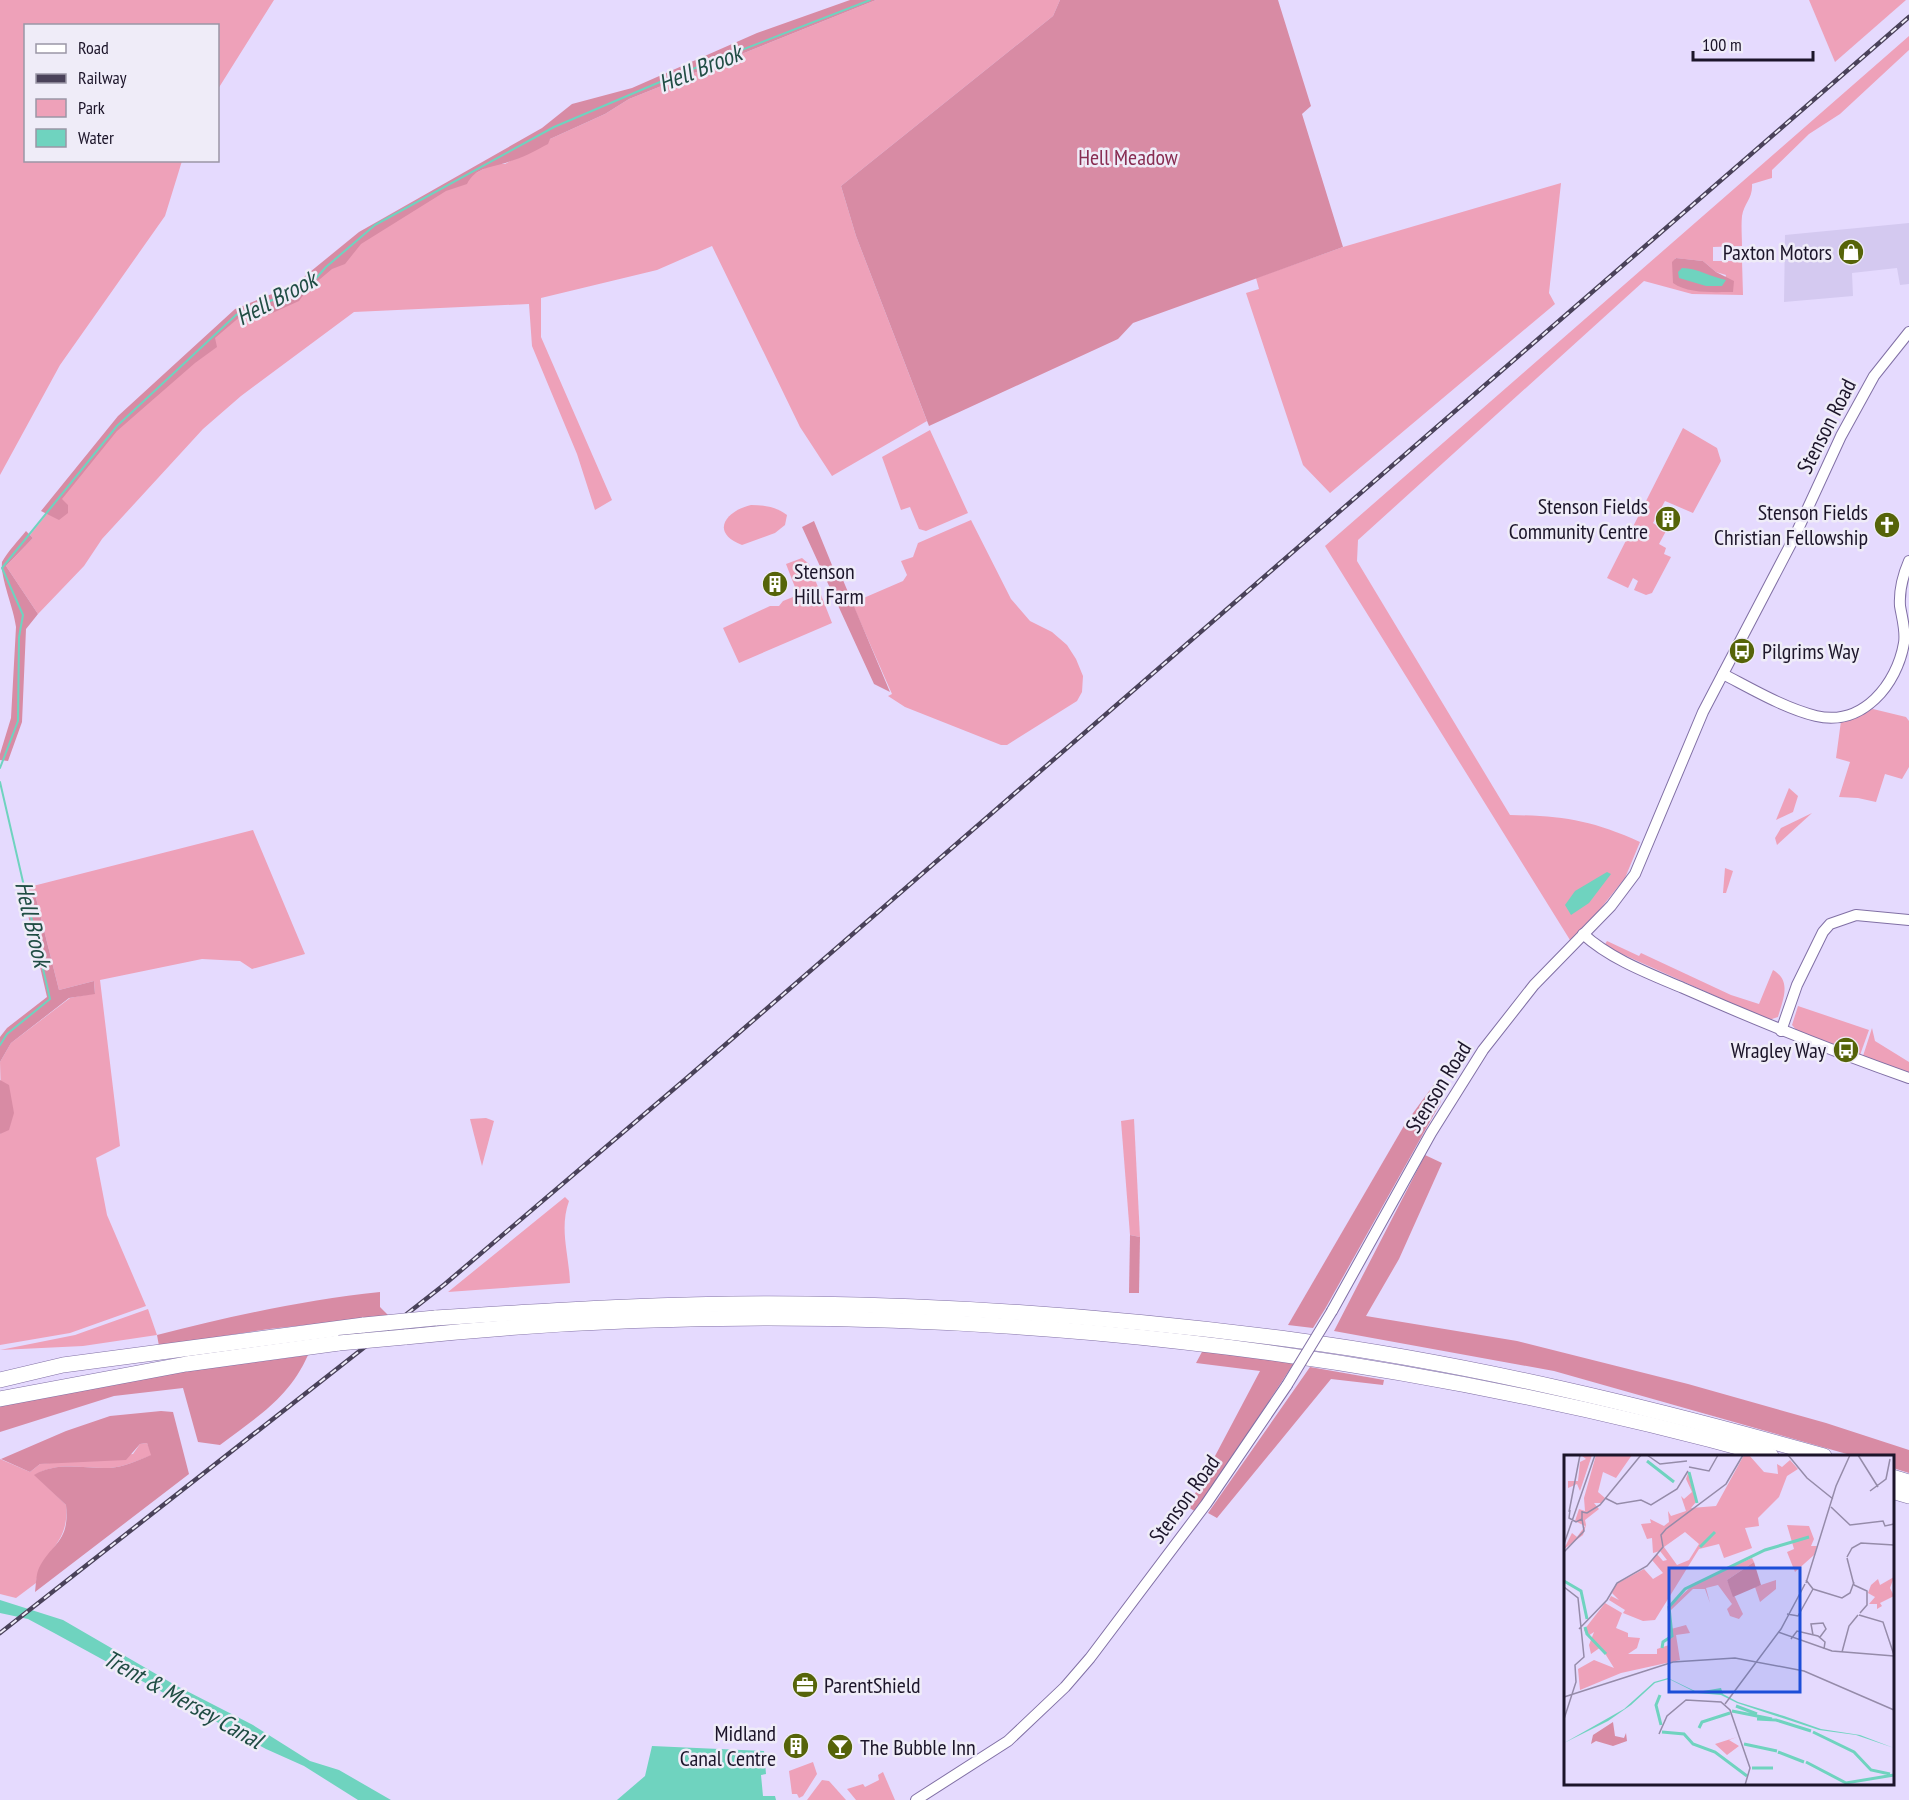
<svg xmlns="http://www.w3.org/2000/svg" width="1909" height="1800" font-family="'PT Sans Narrow',sans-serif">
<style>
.built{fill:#d4c9f0}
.green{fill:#eea1b9;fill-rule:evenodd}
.forest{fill:#d88ba4}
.water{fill:#6fd3bf}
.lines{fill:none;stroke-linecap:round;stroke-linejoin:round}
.stream{stroke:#6fd3bf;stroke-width:2}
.tertiary-casing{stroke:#8170a5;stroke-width:12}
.trunk-casing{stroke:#8170a5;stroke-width:16}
.tertiary{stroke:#fff;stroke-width:10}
.trunk{stroke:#fff;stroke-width:15}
.rail-casing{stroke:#4a425a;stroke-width:4.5}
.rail{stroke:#efecf8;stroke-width:2;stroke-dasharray:7;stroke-linecap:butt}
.tertiary-bridge-casing{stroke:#8170a5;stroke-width:12;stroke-linecap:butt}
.trunk-bridge-casing{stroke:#8170a5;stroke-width:16;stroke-linecap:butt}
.tertiary-bridge{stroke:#fff;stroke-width:10}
.trunk-bridge{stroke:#fff;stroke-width:15}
.labels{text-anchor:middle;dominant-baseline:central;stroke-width:5;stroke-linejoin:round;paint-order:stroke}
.park-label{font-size:22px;fill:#882d52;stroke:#efecf8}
.poi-label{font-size:22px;fill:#1c152a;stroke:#efecf8;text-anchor:end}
.street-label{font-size:22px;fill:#1c152a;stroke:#efecf8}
.water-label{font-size:24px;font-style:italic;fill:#204d44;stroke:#efecf8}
.inset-river{fill:none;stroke:#6fd3bf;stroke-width:3}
.inset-road{fill:none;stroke:#958ba9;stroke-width:1.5}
.view{fill:#1d4ed8;fill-opacity:0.15;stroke:#1d4ed8;stroke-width:3}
.inset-edge{fill:none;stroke:#1c152a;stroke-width:3}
</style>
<rect width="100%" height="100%" fill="#e5dafe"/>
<path class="built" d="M 1909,223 L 1909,284 L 1900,285 L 1897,268 L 1852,273 L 1853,296 L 1784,302 L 1785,235 Z"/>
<g class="green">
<path d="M 0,0 L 274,0 L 218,89 L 218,26 L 26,26 L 26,160 L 182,161 L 165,216 L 60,365 L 0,475 Z"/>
<path d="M 876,0 L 1060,0 L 1053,16 L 841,186 L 856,236 L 927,421 L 832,476 L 800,427 L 712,246 L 657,270 L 541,298 L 541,337 L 612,500 L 595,510 L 577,454 L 532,346 L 529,304 L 354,312 L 241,396 L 203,429 L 102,539 L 84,566 L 38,614 L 6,566 L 33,538 L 30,535 L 117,426 L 236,315 L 311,284 L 375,226 L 493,164 L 505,164 L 550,139 L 605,114 L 629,99 Z"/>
<path d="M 1809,0 L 1906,0 L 1835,62 Z"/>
<path d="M 1909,36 L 1909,50 L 1840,114 L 1809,134 L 1772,170 L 1772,178 L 1752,184 C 1753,198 1744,203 1742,216 C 1741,226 1742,237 1742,246 L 1713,247 L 1713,261 L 1742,261 L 1743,295 L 1692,294 L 1644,281 L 1358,540 L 1357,561 L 1510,815 C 1563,816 1591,820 1640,842 L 1625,878 L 1597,913 L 1570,940 L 1325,546 ZM 1675,258 L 1703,261 L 1716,272 L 1726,275 L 1721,292 L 1700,290 Z"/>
<path d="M 1561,183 L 1549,293 L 1555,304 L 1330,493 L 1303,465 L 1246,293 L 1259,289 L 1256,278 L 1343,247 Z"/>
<path d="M 1683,428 L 1717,448 L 1721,461 L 1693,513 L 1665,501 L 1653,523 L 1666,531 L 1659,544 L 1666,548 L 1664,554 L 1671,557 L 1652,593 L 1646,595 L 1634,590 L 1638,581 L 1633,578 L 1628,588 L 1607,578 Z"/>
<path d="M 930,430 L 968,513 L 926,531 L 919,529 L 910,507 L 901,510 L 882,457 Z"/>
<path d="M 751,505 C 765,505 776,507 787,515 L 785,525 L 775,533 L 742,545 C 710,533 725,511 751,505 Z"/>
<path d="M 971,520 L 1011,599 L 1030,621 L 1052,632 L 1067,645 L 1076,659 L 1083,676 L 1082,692 L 1077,701 L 1007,745 L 1001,745 L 905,707 L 888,696 L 892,694 L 852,603 L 903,581 L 907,575 L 901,561 L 913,557 L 918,543 Z"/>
<path d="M 802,558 L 809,564 L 832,623 L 739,663 L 723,628 L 770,606 L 779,606 L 783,601 L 798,595 L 786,564 Z"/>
<path d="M 1873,709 L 1906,717 L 1909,721 L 1909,767 L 1902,779 L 1885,774 L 1876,802 L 1858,798 L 1839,797 L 1850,762 L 1836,758 L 1841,721 Z"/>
<path d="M 1789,788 L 1798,796 L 1793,812 L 1776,820 Z"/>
<path d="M 1812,813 L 1777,845 L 1775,838 L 1781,828 Z"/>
<path d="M 253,830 L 305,954 L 252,969 L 240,961 L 202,959 L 100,980 L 120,1146 L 96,1158 L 107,1215 L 146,1306 L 70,1333 L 0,1345 L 0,1134 L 2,1132 L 0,1062 L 11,1043 L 70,998 L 95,993 L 94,981 L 59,990 L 33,886 Z"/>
<path d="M 1725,868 L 1733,871 L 1726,893 L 1723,893 Z"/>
<path d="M 1607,941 L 1639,956 L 1641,953 L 1731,995 L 1759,1004 L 1773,970 C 1792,981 1783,999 1778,1017 L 1769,1020 L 1604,946 Z"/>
<path d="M 1798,1006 L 1869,1030 L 1860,1055 L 1798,1032 L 1792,1025 Z"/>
<path d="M 1872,1028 L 1875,1041 L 1909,1062 L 1909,1073 L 1863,1056 Z"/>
<path d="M 486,1118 L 494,1121 L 482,1166 L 470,1119 Z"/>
<path d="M 1134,1119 L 1140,1237 L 1130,1235 L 1121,1121 Z"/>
<path d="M 565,1197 L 569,1201 C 559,1229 569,1254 570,1283 L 448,1292 Z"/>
<path d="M 148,1309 L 157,1335 L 83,1346 L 0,1350 L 75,1335 Z"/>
<path d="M 147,1443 L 152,1455 C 139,1460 124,1467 110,1468 C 84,1469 58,1461 35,1475 L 66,1505 C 70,1546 41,1550 36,1583 L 16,1598 L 0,1594 L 0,1459 L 30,1472 L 40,1464 L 133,1454 L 140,1444 Z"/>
<path d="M 813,1762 L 817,1774 L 803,1796 L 799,1798 L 797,1794 L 792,1794 L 789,1771 Z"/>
<path d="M 883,1772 L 895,1800 L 856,1800 L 847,1789 L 863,1784 L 865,1787 L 879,1780 L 878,1775 Z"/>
<path d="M 822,1780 L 829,1781 L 846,1800 L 807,1800 Z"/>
</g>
<g class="forest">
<path d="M 850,0 L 876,0 L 629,99 L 605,114 L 550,139 L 548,144 C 535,151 522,158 508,162 C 494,167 475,167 467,184 L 446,191 L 361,244 L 345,264 L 332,269 L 307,290 L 299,301 L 268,315 L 242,315 L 215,338 L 217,347 L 195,363 L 117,431 L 62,499 L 68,505 L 68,513 L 59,520 L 41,511 L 118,416 L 235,309 L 294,285 L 359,232 L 542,128 L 572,104 L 632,88 L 757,33 Z"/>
<path d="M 1060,0 L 1278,0 L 1311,106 L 1302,114 L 1343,247 L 1133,323 L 1118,339 L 929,426 L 856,236 L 841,186 L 1053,16 Z"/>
<path d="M 1676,258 L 1703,261 L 1716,272 L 1734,281 L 1733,292 C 1715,292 1688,294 1673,283 L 1672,262 Z"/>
<path d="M 814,521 L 834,570 L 840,573 L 890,692 L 874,684 L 802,527 Z"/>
<path d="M 26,531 L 33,538 L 6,566 L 38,614 L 26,629 L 22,722 L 8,761 L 0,760 L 0,754 L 11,718 L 16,627 C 14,609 0,577 2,562 C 8,551 18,541 26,531 Z"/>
<path d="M 33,886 L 59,990 L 94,981 L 95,994 L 69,998 L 11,1043 L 0,1062 L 0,1037 L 7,1028 L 47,997 L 22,889 Z"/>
<path d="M 0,1080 L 9,1085 L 14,1113 L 9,1130 L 0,1134 Z"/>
<path d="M 1435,1083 L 1441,1102 L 1325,1309 L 1313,1328 L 1288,1325 L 1405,1124 Z"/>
<path d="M 1425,1155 L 1442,1163 L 1399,1259 L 1366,1316 L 1517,1341 L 1688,1384 L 1826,1423 L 1909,1450 L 1909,1473 L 1893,1468 L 1892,1456 L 1854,1456 L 1554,1371 L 1334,1331 Z"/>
<path d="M 1130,1235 L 1140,1237 L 1139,1293 L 1129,1293 Z"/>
<path d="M 380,1292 L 380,1307 L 389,1316 L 269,1329 L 159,1346 L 157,1335 C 231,1316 304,1300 380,1292 Z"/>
<path d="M 1203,1350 L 1294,1363 L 1196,1512 L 1188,1507 L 1260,1371 L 1196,1363 Z"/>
<path d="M 308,1355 C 289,1398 257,1417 220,1445 L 198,1442 L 183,1388 L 114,1396 L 0,1432 L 0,1406 L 172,1373 Z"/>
<path d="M 1310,1367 L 1384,1380 L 1383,1385 L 1331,1379 L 1217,1518 L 1208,1513 Z"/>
<path d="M 161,1411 L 173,1412 L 189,1474 L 35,1592 C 36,1585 36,1574 39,1568 C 52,1542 70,1543 66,1505 L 34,1475 C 58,1461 84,1469 110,1468 C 124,1467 139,1460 151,1455 L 147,1443 L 140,1444 L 126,1460 L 40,1464 L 30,1472 L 1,1459 L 66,1431 L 110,1416 Z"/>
</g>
<g class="water">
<path d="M 1682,268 C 1698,268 1710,277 1726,280 L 1722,286 L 1706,286 L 1679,278 L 1678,272 Z"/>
<path d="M 1607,872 L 1611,874 L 1589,903 L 1571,915 L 1565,905 L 1575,891 Z"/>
<path d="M 0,1600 L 63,1620 L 175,1685 L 253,1725 L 310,1761 L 339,1770 L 391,1800 L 358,1800 L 304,1766 L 266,1749 L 56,1634 L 28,1619 L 0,1613 Z"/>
<path d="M 652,1746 L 764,1751 L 766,1774 L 761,1775 L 763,1796 L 775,1796 L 776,1800 L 617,1800 L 645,1776 Z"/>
</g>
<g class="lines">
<g class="stream">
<path d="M 0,768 L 18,721 L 19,637 L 23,615 L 2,568 L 117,426 L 236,315 L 311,284 L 326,267 L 375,225 L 554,127 L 667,79 L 870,0"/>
<path d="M 0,782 L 50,999 L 7,1034 L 0,1045"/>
</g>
<g class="tertiary-casing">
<g id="tertiary">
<path d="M 1723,674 C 1752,689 1784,708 1816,716 C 1863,727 1897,684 1904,643 C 1906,631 1902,618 1900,606 C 1899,591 1903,575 1909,561"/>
<path d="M 1583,934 C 1610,959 1650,974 1683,988 C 1758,1021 1832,1051 1909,1078"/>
<path d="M 1781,1031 L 1797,985 L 1823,932 L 1830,924 L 1856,915 L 1909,920"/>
<path d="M 1332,1311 L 1431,1133 L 1483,1050 L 1534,985 L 1611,906 L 1635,874 L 1703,712 L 1794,538 L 1841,436 L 1874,376 L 1909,332"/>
<path d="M 916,1800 L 1008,1741 L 1065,1687 L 1090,1658 L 1206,1504 L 1287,1385"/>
</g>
</g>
<g class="trunk-casing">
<g id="trunk">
<path d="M 435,1318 C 559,1310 684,1302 808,1304 C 970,1306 1133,1319 1294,1340 C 1473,1364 1650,1407 1824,1456"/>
<path d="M 405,1337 C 863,1289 1328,1334 1771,1456"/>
<path d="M 0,1380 L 63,1365 L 364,1325"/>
<path d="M 0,1399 L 186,1364 L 339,1343"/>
<path d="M 1892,1477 L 1909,1482"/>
<path d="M 1892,1491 L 1909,1496"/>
</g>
</g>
<use href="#tertiary" class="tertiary"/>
<use href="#trunk" class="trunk"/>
<g class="rail-casing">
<path id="rail" d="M 0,1633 L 445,1284 L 688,1077 L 1909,17"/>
</g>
<use href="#rail" class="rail"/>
<g class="tertiary-bridge-casing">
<path id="tertiary-bridge" d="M 1287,1385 L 1332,1311"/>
</g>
<g class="trunk-bridge-casing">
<g id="trunk-bridge">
<path d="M 364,1325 L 435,1318"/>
<path d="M 339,1343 L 405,1337"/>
</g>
</g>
<use href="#tertiary-bridge" class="tertiary-bridge"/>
<use href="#trunk-bridge" class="trunk-bridge"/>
</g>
<defs>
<g id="shop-disc" transform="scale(1.35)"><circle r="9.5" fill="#566409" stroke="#efecf8"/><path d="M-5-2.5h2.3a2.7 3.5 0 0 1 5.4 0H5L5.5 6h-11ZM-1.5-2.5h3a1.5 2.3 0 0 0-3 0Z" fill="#fff"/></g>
<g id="building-disc" transform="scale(1.35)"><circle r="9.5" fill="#566409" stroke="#efecf8"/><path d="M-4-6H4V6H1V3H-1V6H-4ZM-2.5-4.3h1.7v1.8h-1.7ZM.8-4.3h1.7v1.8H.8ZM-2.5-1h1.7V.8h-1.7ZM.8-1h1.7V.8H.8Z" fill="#fff"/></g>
<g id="church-disc" transform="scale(1.35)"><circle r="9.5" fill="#566409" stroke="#efecf8"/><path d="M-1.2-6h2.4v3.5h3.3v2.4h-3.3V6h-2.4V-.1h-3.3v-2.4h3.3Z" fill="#fff"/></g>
<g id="bus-disc" transform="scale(1.35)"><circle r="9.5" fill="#566409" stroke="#efecf8"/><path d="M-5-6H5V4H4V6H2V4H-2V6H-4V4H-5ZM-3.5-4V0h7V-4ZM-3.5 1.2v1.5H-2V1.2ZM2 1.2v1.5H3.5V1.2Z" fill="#fff"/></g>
<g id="office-disc" transform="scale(1.35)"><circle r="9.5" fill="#566409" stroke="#efecf8"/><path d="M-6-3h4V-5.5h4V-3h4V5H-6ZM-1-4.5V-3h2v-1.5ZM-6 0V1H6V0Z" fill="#fff"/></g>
<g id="bar-disc" transform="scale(1.35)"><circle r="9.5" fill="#566409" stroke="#efecf8"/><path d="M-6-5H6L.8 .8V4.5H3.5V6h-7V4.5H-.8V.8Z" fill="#fff"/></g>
</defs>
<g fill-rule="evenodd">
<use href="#shop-disc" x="1851" y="252"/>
<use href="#building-disc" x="1668" y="519"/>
<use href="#church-disc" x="1887" y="525"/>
<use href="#building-disc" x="775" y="584"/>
<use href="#bus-disc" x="1742" y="651"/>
<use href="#bus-disc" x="1846" y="1050"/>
<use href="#office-disc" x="805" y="1685"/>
<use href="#building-disc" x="796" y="1746"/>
<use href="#bar-disc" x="840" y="1747"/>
</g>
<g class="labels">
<g class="park-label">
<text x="1128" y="157">Hell Meadow</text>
</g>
<g class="poi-label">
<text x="1832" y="252">Paxton Motors</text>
<text x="1648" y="506">Stenson Fields<tspan x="1648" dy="25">Community Centre</tspan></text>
<text x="1868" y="512">Stenson Fields<tspan x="1868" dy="25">Christian Fellowship</tspan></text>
<text x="794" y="571" text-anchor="start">Stenson<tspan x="794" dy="25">Hill Farm</tspan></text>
<text x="1762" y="651" text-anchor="start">Pilgrims Way</text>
<text x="1826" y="1050">Wragley Way</text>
<text x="824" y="1685" text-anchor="start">ParentShield</text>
<text x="776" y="1733">Midland<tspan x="776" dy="25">Canal Centre</tspan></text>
<text x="860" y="1747" text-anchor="start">The Bubble Inn</text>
</g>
<g class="street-label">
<text transform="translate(1826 426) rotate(-63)">Stenson Road</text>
<text transform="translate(1438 1087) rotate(-58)">Stenson Road</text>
<text transform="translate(1184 1499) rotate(-54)">Stenson Road</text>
</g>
<g class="water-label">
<text transform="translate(700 68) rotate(-22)">Hell Brook</text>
<text transform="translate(276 298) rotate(-28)">Hell Brook</text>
<text transform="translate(33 924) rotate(77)">Hell Brook</text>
<text transform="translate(183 1699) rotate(29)">Trent &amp; Mersey Canal</text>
</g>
</g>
<g transform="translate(1564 1455)">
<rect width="330" height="330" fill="#e5dafe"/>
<path d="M 17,0 L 28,0 L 16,36 L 13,29 L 4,33 L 4,26 L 14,26 L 16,7 L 22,4 ZM 32,0 L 68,0 L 52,23 L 39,17 L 34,37 L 41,43 L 37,48 L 30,48 L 35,54 L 21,65 L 22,70 L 19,80 L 0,94 L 8,78 L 13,82 L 21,71 L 11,66 L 15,54 L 21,56 L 20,43 ZM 180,0 L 185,0 L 200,17 L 214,19 L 213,9 L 218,12 L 226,5 L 234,14 L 223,21 L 215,42 L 194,63 L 195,71 L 181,73 L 188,93 L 160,103 L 155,89 L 135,94 L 91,165 L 79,166 L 59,158 L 61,155 L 45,145 L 47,141 L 55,145 L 48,138 L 52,129 L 80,114 L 89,124 L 99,118 L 88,105 L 93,99 L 99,106 L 103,105 L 96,96 L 89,98 L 88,83 L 83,84 L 77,69 L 87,68 L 86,64 L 100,71 L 105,67 L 104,56 L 107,61 L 122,56 L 117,41 L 120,44 L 128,37 L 122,24 L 124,18 L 132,47 L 127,53 L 152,51 ZM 121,77 L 135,89 L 125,105 L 113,110 L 100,92 ZM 223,70 L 245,71 L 250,84 L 247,91 L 253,91 L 250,100 L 231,117 L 223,97 L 230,94 ZM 188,103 L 190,107 L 163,125 L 179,159 L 175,164 L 166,161 L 163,154 L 168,149 L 154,130 L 142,133 L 146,148 L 141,134 L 129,134 L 107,155 L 105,152 L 131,128 ZM 330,122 L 326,133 L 330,141 L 316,148 L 318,151 L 313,154 L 313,149 L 305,149 L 311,142 L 304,138 L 307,130 L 314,124 L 316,130 ZM 212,125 L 212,134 L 196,147 L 191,132 ZM 41,148 L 58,158 L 52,173 L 64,178 L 64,182 L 76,183 L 73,193 L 64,199 L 93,199 L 93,194 L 105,190 L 107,174 L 122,170 L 126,178 L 112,180 L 116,205 L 57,218 L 16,235 L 14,214 L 30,205 L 50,213 L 37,192 L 27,199 L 25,190 L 30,177 L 24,181 L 20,175 ZM 173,282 L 165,285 L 175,291 L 163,300 L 151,289 Z" fill="#eea1b9" fill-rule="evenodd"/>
<path d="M 190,107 L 197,130 L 169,142 L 163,125 ZM 49,267 L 51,281 L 60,283 L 62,278 L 63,286 L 49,291 L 32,286 L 27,289 L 29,280 Z" fill="#d88ba4"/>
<path d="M 104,223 L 133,237 L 157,233 L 159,239 L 174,247 L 220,261 L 257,274 L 296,280 L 330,293 L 292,280 L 255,275 L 173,248 L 157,240 L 133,238 L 105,224 L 91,228 L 67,250 L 44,266 L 0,288 L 60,254 L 90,227 Z" fill="#6fd3bf"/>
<path class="inset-river" d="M 83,6 L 110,27M 125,17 L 133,48M 136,92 L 151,77M 0,126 L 17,136 L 23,164M 21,172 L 23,179 L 42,199M 98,193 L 99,187 L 108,181 L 105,152 L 121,134 L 201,95 L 245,82M 96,240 L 92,250 L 97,270M 172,251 L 193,259M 168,256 L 208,264M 193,264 L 212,265 L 247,276M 135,273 L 138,267 L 166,258M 98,277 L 120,279 L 129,289 L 151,297 L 183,321M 249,277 L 290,297 L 307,315 L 326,319M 180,289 L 213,296M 214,297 L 240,307M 242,307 L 282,328 L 330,320M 188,313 L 209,313"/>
<path class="inset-road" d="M 83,0 L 96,9 L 123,6M 224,0 L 243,23 L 269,44M 294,0 L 314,32M 125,12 L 145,16 L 154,0M 306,36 L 322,24 L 326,4M 41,43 L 53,49 L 77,45 L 87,50 L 113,34 L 124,16M 267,52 L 286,70 L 319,66 L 321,71 L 330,69M 6,55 L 5,63 L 12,67 L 18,64 L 18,56M 5,57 L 16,0M 18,57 L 23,58 L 36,50 L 77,0M 0,89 L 31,0M 0,97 L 20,76 L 18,64M 283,102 L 288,93 L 297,88 L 330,90M 283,103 L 290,130M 242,125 L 249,134 L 278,143 L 286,138 L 290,127M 242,128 L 272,31 L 286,0M 290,130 L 303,136 L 303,150 L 296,158M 0,132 L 14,143 L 20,202 L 11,210 L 12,227 L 0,264M 223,159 L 234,161 L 249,134M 295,160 L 319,167 L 330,200M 15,174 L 43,145 L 53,128 L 83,111 L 99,92 L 97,80 L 102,74 L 162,29 L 179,0M 214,177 L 268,196 L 330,201M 249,180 L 247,169 L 259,168 L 262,174 L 256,182M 227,184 L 233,176 L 254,181 L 261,187 L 260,194M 278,197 L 285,171 L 294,160M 0,242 L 109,207 L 171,203 L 240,216 L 330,255M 161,249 L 217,174 L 241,129M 95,279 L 103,261 L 122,245 L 157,247 L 166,255 L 186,313 L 181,330"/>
<path class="view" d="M 105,113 L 236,113 L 236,237 L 105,237 Z"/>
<rect width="330" height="330" class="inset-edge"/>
</g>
<rect x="24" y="24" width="195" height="138" fill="#efecf8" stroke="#9b96a6" stroke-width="1.5"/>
<rect x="36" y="44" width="30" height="9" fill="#ffffff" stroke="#9b96a6" stroke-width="1.5"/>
<text x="78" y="54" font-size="18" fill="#1c152a">Road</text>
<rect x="36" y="74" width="30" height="9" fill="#4a425a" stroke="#9b96a6" stroke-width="1.5"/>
<text x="78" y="84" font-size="18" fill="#1c152a">Railway</text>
<rect x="36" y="99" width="30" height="18" fill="#eea1b9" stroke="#9b96a6" stroke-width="1.5"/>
<text x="78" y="114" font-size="18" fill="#1c152a">Park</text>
<rect x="36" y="129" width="30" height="18" fill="#6fd3bf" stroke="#9b96a6" stroke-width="1.5"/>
<text x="78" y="144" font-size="18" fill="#1c152a">Water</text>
<path d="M1693 51v9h120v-9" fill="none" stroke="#1c152a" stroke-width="3"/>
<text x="1702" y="51" font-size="18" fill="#1c152a" stroke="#efecf8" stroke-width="4.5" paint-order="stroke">100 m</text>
</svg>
